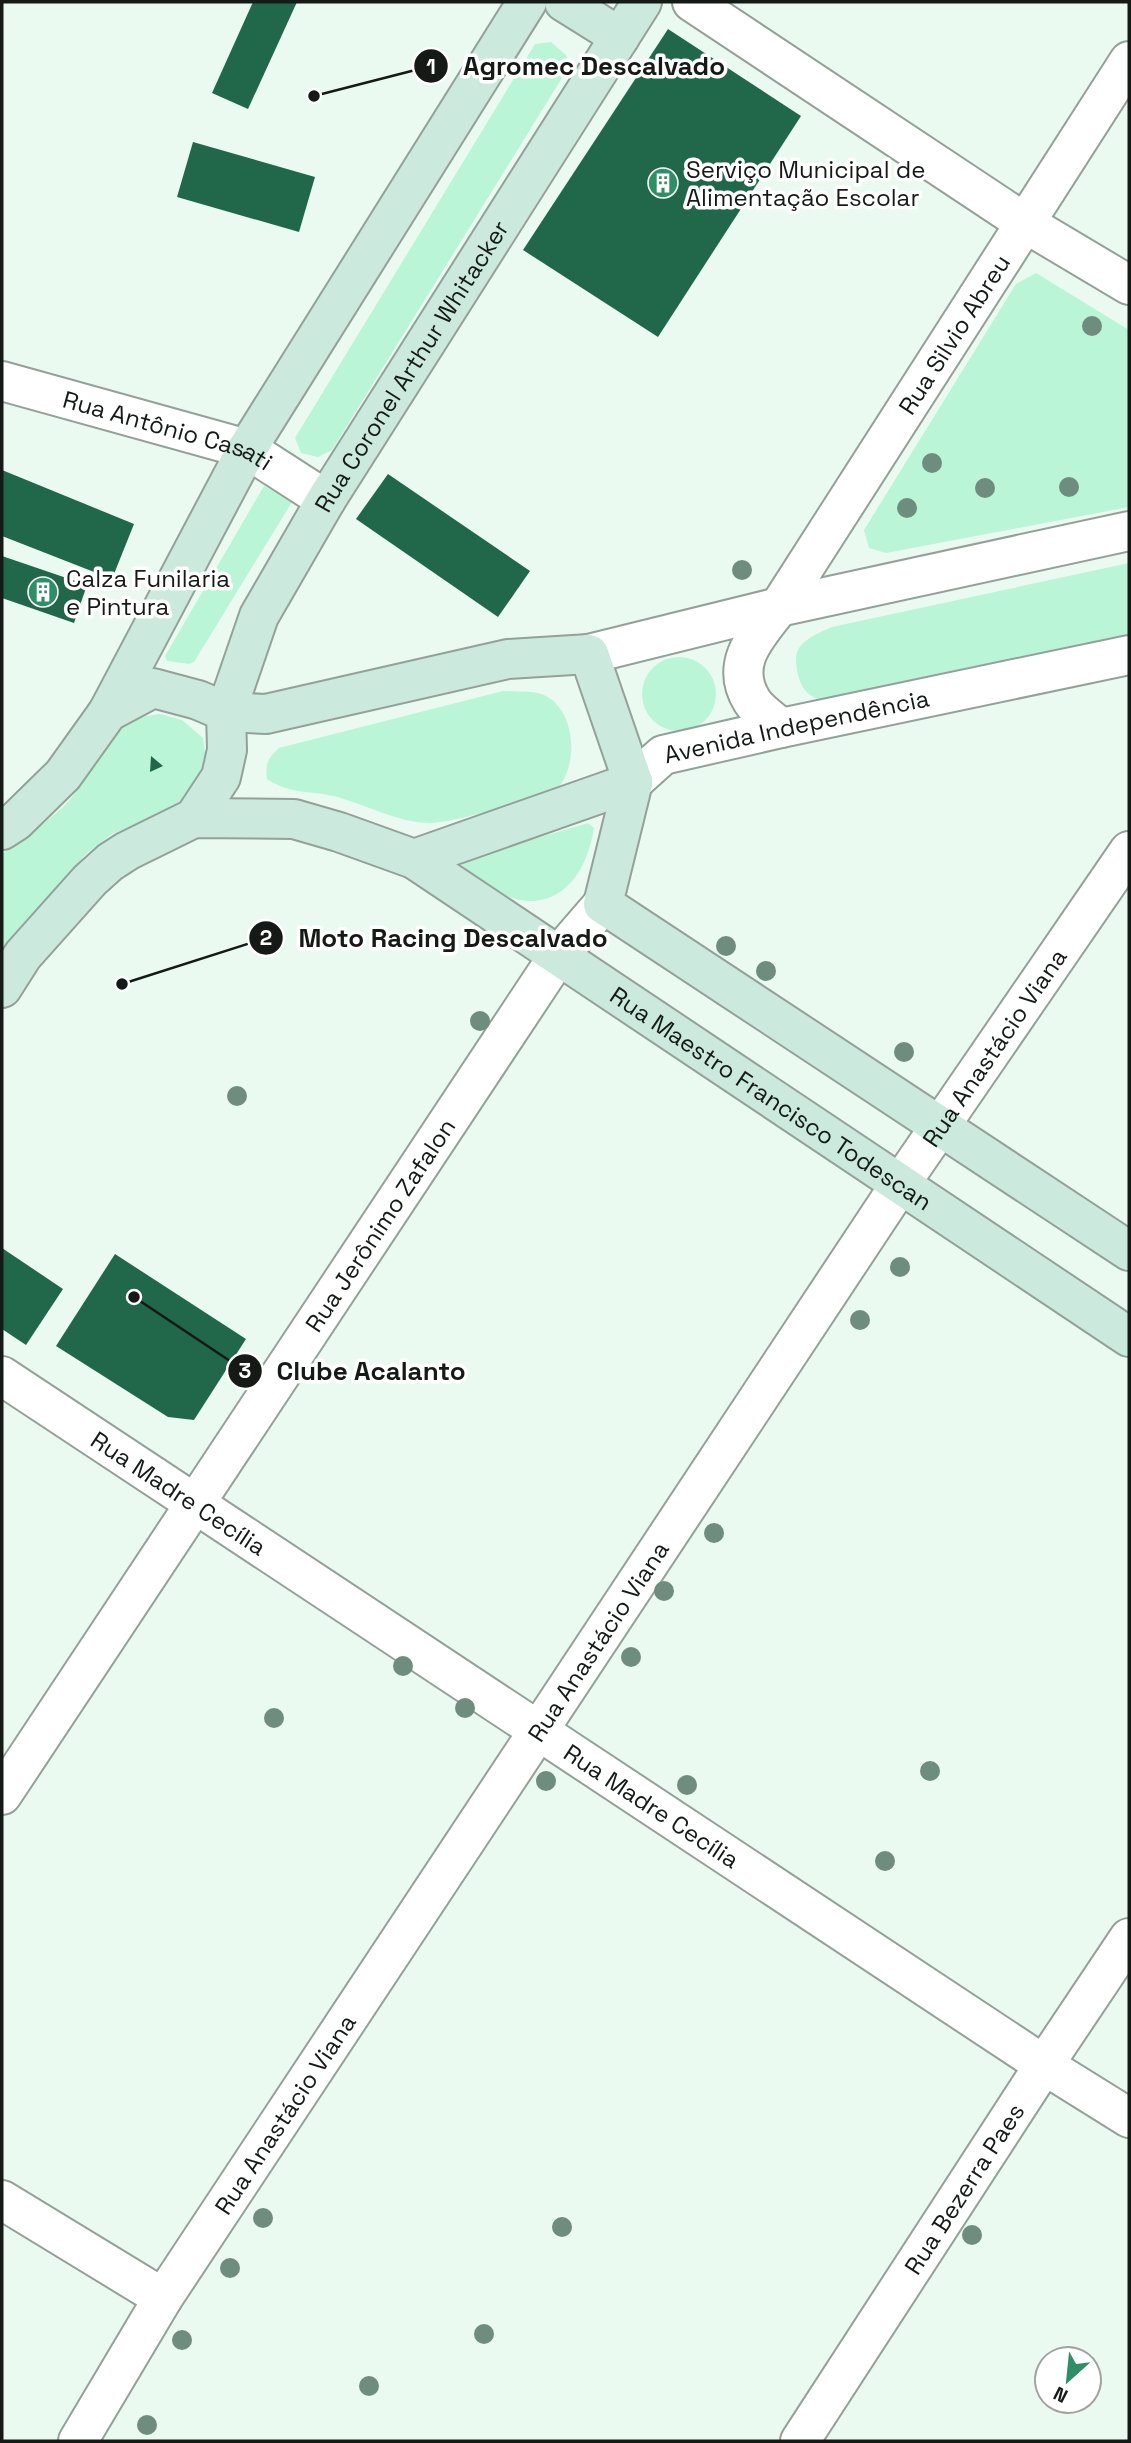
<svg xmlns="http://www.w3.org/2000/svg" width="1131" height="2443" font-family="'Space Grotesk',sans-serif">
<style>
.green{fill:#b9f5d6}
.building{fill:#206849}
.lines{fill:none;stroke-linecap:round;stroke-linejoin:round}
.minor-casing{stroke:#93a199;stroke-width:42}
.tertiary-casing{stroke:#93a199;stroke-width:42}
.secondary-casing{stroke:#93a199;stroke-width:42}
.minor{stroke:#fff;stroke-width:38}
.tertiary{stroke:#fff;stroke-width:38}
.secondary{stroke:#cbe9dc;stroke-width:38}
.tree{fill:#6f8d7f}
.labels{text-anchor:middle;dominant-baseline:central;stroke-width:7;stroke-linejoin:round;paint-order:stroke}
.poi-label{font-size:24px;fill:#151a17;stroke:#fff;text-anchor:start}
.street-label{font-size:24px;fill:#151a17;stroke:#fff}
.leader{fill:none;stroke:#151a17;stroke-width:2.5}
.callout-dot{fill:#151a17;stroke:#fff;stroke-width:2.5}
.mark-label{font-size:21px;text-anchor:middle;font-weight:bold;fill:#fff}
.callout-label{font-size:26px;text-anchor:middle;font-weight:bold;fill:#151a17;stroke:#fff;stroke-width:7;stroke-linejoin:round;paint-order:stroke}
</style>
<rect width="100%" height="100%" fill="#eafaf1"/>
<g class="green">
<path d="M 551,42 L 566,55 L 570,65 L 332,450 L 318,457 L 301,453 L 295,438 L 535,44 Z"/>
<path d="M 1036,273 L 1129,330 L 1129,507 L 886,553 L 869,548 L 864,530 L 1016,284 Z"/>
<path d="M 264,486 L 292,502 L 194,662 L 189,664 L 167,661 L 165,656 Z"/>
<path d="M 1129,563 L 1129,638 L 830,701 C 823,700 815,699 809,694 C 798,686 792,659 799,648 C 807,637 821,632 832,627 Z"/>
<circle cx="679" cy="694" r="37"/>
<path d="M 503,691 C 516,692 535,690 546,696 C 579,713 580,779 547,797 C 532,805 511,807 495,810 C 475,814 452,822 431,823 C 397,823 366,804 333,796 C 307,790 291,795 267,779 C 265,764 268,758 279,748 Z"/>
<path d="M 160,714 L 182,720 L 203,738 L 205,754 L 200,773 L 182,799 L 165,813 L 112,834 L 86,854 L 19,930 L 2,958 L 2,854 C 22,839 44,824 63,807 C 102,769 94,720 160,714 Z"/>
<path d="M 588,823 L 594,828 C 580,911 518,923 462,865 L 463,860 Z"/>
</g>
<g class="building">
<path d="M 253,2 L 297,2 L 248,109 L 212,93 Z"/>
<path d="M 668,29 L 801,116 L 658,337 L 523,250 Z"/>
<path d="M 193,142 L 315,177 L 299,232 L 177,197 Z"/>
<path d="M 2,470 L 134,524 L 112,579 L 2,536 Z"/>
<path d="M 388,474 L 530,571 L 498,617 L 356,519 Z"/>
<path d="M 2,556 L 87,585 L 74,623 L 2,598 Z"/>
<path d="M 151,756 L 163,766 L 150,772 Z"/>
<path d="M 2,1248 L 63,1289 L 26,1345 L 2,1329 Z"/>
<path d="M 115,1254 L 246,1339 L 194,1420 L 168,1417 L 56,1346 Z"/>
</g>
<g class="lines">
<g class="minor-casing">
<g id="minor">
<path d="M 692,2 L 1025,223 L 1129,285"/>
<path id="s1" d="M 2,381 L 247,449 L 326,500"/>
<path id="s2" d="M 779,607 L 1129,61"/>
<path id="s3" d="M 2,1376 L 1044,2065 L 1129,2118"/>
<path id="s4" d="M 2,1795 L 558,956 L 603,904"/>
<path d="M 2,2200 L 163,2298"/>
<path id="s5" d="M 78,2441 L 163,2298 L 901,1183 L 1129,851"/>
<path id="s6" d="M 800,2441 L 1044,2065 L 1129,1938"/>
</g>
</g>
<g class="tertiary-casing">
<g id="tertiary">
<path d="M 779,607 C 756,636 729,664 752,701 C 758,711 772,720 781,728"/>
<path d="M 589,654 L 779,607 L 1129,531"/>
<path id="s7" d="M 633,782 L 663,755 L 781,728 L 1129,655"/>
</g>
</g>
<g class="secondary-casing">
<g id="secondary">
<path d="M 564,2 L 620,37"/>
<path d="M 108,712 L 247,449 L 527,2"/>
<path d="M 633,782 L 603,904 L 1129,1251"/>
<path id="s8" d="M 194,818 L 221,777 L 227,750 L 226,712 L 259,616 L 326,500 L 642,2"/>
<path d="M 2,830 L 16,821 L 63,775 L 108,712 L 153,688 L 198,700 L 226,712 L 266,714 L 508,659 L 589,654 L 633,782"/>
<path id="s9" d="M 414,859 L 1129,1337"/>
<path d="M 2,988 L 23,955 L 90,880 L 110,862 L 127,851 L 194,818 L 294,819 L 339,832 L 414,859 L 633,782"/>
</g>
</g>
<use href="#minor" class="minor"/>
<use href="#tertiary" class="tertiary"/>
<use href="#secondary" class="secondary"/>
</g>
<g class="tree">
<circle cx="1092" cy="326" r="10"/>
<circle cx="932" cy="463" r="10"/>
<circle cx="1069" cy="487" r="10"/>
<circle cx="985" cy="488" r="10"/>
<circle cx="907" cy="508" r="10"/>
<circle cx="742" cy="570" r="10"/>
<circle cx="726" cy="946" r="10"/>
<circle cx="766" cy="971" r="10"/>
<circle cx="480" cy="1021" r="10"/>
<circle cx="904" cy="1052" r="10"/>
<circle cx="237" cy="1096" r="10"/>
<circle cx="900" cy="1267" r="10"/>
<circle cx="860" cy="1320" r="10"/>
<circle cx="714" cy="1533" r="10"/>
<circle cx="664" cy="1591" r="10"/>
<circle cx="631" cy="1657" r="10"/>
<circle cx="403" cy="1666" r="10"/>
<circle cx="465" cy="1708" r="10"/>
<circle cx="274" cy="1718" r="10"/>
<circle cx="930" cy="1771" r="10"/>
<circle cx="546" cy="1781" r="10"/>
<circle cx="687" cy="1785" r="10"/>
<circle cx="885" cy="1861" r="10"/>
<circle cx="263" cy="2218" r="10"/>
<circle cx="562" cy="2227" r="10"/>
<circle cx="972" cy="2235" r="10"/>
<circle cx="230" cy="2268" r="10"/>
<circle cx="484" cy="2334" r="10"/>
<circle cx="182" cy="2340" r="10"/>
<circle cx="369" cy="2386" r="10"/>
<circle cx="147" cy="2425" r="10"/>
</g>
<defs>
<g id="building-disc" transform="scale(1.575)"><circle r="9.5" fill="#308e67" stroke="#fff"/><path d="M-4-6H4V6H1V3H-1V6H-4ZM-2.5-4.3h1.7v1.8h-1.7ZM.8-4.3h1.7v1.8H.8ZM-2.5-1h1.7V.8h-1.7ZM.8-1h1.7V.8H.8Z" fill="#fff"/></g>
</defs>
<g fill-rule="evenodd">
<use href="#building-disc" x="663" y="183"/>
<use href="#building-disc" x="43" y="592"/>
</g>
<g class="labels">
<g class="poi-label">
<text x="686" y="169">Serviço Municipal de<tspan x="686" dy="28">Alimentação Escolar</tspan></text>
<text x="66" y="578">Calza Funilaria<tspan x="66" dy="28">e Pintura</tspan></text>
</g>
<g class="street-label">
<text stroke="none"><textPath href="#s2" startOffset="324">Rua Silvio Abreu</textPath></text>
<text stroke="none"><textPath href="#s8" startOffset="509">Rua Coronel Arthur Whitacker</textPath></text>
<text stroke="none"><textPath href="#s1" startOffset="173">Rua Antônio Casati</textPath></text>
<text stroke="none"><textPath href="#s7" startOffset="177">Avenida Independência</textPath></text>
<text stroke="none"><textPath href="#s5" startOffset="1668">Rua Anastácio Viana</textPath></text>
<text stroke="none"><textPath href="#s9" startOffset="430">Rua Maestro Francisco Todescan</textPath></text>
<text stroke="none"><textPath href="#s4" startOffset="684">Rua Jerônimo Zafalon</textPath></text>
<text stroke="none"><textPath href="#s3" startOffset="212">Rua Madre Cecília</textPath></text>
<text stroke="none"><textPath href="#s5" startOffset="954">Rua Anastácio Viana</textPath></text>
<text stroke="none"><textPath href="#s3" startOffset="779">Rua Madre Cecília</textPath></text>
<text stroke="none"><textPath href="#s5" startOffset="387">Rua Anastácio Viana</textPath></text>
<text stroke="none"><textPath href="#s6" startOffset="301">Rua Bezerra Paes</textPath></text>
</g>
</g>
<path class="leader" d="M314 96L431 66M122 984L266 938M134 1297L245 1371"/>
<g class="callout-dot">
<circle cx="314" cy="96" r="7"/>
<circle cx="122" cy="984" r="7"/>
<circle cx="134" cy="1297" r="7"/>
<circle cx="431" cy="66" r="18"/>
<circle cx="266" cy="938" r="18"/>
<circle cx="245" cy="1371" r="18"/>
</g>
<g class="mark-label">
<text x="431" y="74">1</text>
<text x="266" y="945">2</text>
<text x="245" y="1378">3</text>
</g>
<g class="callout-label">
<text x="594" y="75">Agromec Descalvado</text>
<text x="453" y="947">Moto Racing Descalvado</text>
<text x="371" y="1380">Clube Acalanto</text>
</g>
<rect width="1131" height="2443" fill="none" stroke="#151a17" stroke-width="7"/>
<g transform="translate(1068 2380) rotate(207)"><circle r="33" fill="#ffffff" stroke="#a1a3a2" stroke-width="2"/>
<path d="M0-5L12 26L0 18L-12 26Z" fill="#308e67"/>
<text y="-10" font-size="19" font-weight="bold" text-anchor="middle" fill="#151a17">N</text>
</g>
</svg>
